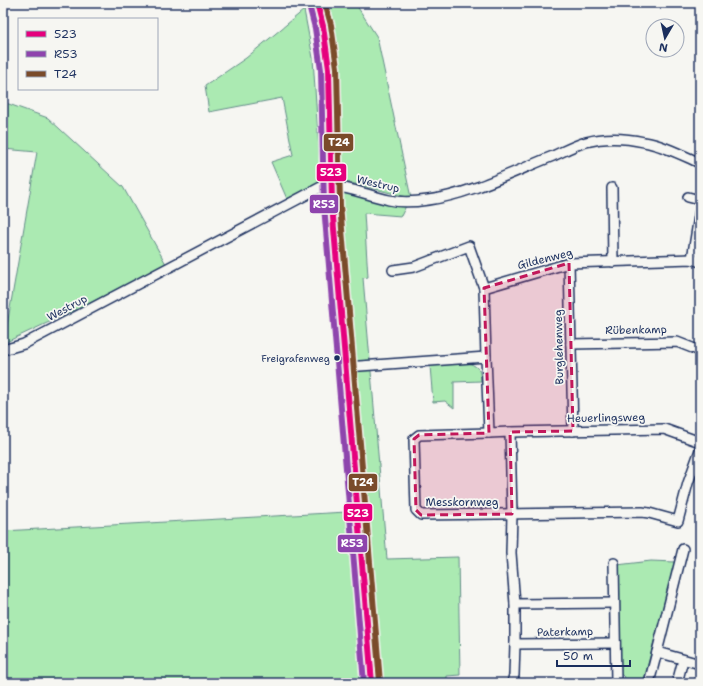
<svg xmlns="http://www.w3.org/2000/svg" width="703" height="686" font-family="'Shantell Sans',sans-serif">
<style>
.green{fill:#abeab2;stroke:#638c88}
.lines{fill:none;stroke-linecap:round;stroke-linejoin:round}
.street-casing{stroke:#1b2f5e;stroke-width:12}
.secondary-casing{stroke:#1b2f5e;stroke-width:15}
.street{stroke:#f6f6f2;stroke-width:9}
.secondary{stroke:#f6f6f2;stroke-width:12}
.bus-1-casing{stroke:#f6f6f2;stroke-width:9}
.bus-2-casing{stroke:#f6f6f2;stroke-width:9}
.bus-3-casing{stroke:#f6f6f2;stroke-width:9}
.bus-1{stroke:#e5007d;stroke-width:6}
.bus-2{stroke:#8e44ad;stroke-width:6}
.bus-3{stroke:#7a4b2a;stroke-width:6}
.marked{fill:#c2185b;fill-opacity:0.2;stroke:#c2185b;stroke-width:3;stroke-dasharray:8 5;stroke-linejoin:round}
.bus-dot{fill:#1b2f5e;stroke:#f6f6f2;stroke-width:1.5}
.labels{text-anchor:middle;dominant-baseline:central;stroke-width:3.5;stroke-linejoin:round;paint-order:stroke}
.bus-label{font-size:10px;fill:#1b2f5e;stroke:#f6f6f2;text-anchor:end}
.street-label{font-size:11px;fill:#1b2f5e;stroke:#f6f6f2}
.line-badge{stroke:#f6f6f2;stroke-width:1.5}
.badge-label{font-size:11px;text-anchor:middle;font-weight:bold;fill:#fff}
</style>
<rect width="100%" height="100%" fill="#f6f6f2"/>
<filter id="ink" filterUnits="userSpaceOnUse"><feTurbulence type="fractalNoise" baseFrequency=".025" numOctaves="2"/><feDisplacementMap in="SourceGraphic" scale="8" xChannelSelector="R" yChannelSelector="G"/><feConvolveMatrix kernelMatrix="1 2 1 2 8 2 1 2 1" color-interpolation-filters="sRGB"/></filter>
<g filter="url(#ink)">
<g class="green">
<path d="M 323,3 L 355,3 L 377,37 L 411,198 L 335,179 Z"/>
<path d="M 304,10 L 313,58 L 321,182 L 287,199 L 271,162 L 293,155 L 282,98 L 209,112 L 205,86 L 246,58 Z"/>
<path d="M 3,102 L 48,118 L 123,187 L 166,264 L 90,303 L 4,343 L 37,152 L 3,149 Z"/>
<path d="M 336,189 L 406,206 L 401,216 L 364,213 L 368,277 L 363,278 L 387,559 L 458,557 L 460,675 L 447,676 L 447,683 L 376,683 Z"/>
<path d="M 469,363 C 480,368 480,370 481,381 L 454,382 L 454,408 L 445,401 L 433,402 L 430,366 Z"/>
<path d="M 347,512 L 363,683 L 3,683 L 3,531 Z"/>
<path d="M 651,561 L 675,562 L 644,679 L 626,679 L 619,672 L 617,565 Z"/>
</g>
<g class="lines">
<g class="street-casing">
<g id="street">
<path d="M 612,188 L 613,262"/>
<path d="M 688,197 L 700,200"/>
<path d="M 692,259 L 700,210"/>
<path d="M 569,263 L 573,431"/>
<path d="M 393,270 L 414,267 L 469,246 L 484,288"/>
<path d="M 571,344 L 677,342 L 700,351"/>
<path d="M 3,350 L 24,344 L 321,187 C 344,184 366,195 389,200 C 402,203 415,202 428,200 C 468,195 515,171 553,156 C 564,151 575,145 586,142 C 604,137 626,138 644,142 C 663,145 682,155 700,163"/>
<path d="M 486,357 L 484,288 L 569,263 L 692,259 L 700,262"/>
<path d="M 346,367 L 486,357 L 489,433 L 510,432 L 512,514 L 511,553 L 515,604 L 515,644 L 514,675 L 512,683"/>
<path d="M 510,432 L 664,429 L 700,442"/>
<path d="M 489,433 L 419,435 L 414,439 L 416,510 L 421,515 L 642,512 L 649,513 L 678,521 L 688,483 L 700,450"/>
<path d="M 614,563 L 616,683"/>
<path d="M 515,604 L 614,603"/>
<path d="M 515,644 L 615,643"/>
<path d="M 657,652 L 683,549"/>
<path d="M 649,683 L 657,652 L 700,664"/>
<path d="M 677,683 L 683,660"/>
</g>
</g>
<g class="secondary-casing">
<path id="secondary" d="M 317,3 L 323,26 L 329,69 L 332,205 L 372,683"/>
</g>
<use href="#street" class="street"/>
<use href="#secondary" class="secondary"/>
<g class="bus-1-casing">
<path id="bus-1" d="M 317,3 L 323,26 L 329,69 L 332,205 L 372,683"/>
</g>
<g class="bus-2-casing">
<path id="bus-2" d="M 309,5 L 315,28 L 321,70 L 324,206 L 364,683"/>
</g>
<g class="bus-3-casing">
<path id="bus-3" d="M 325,3 L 331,25 L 337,68 L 340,205 L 380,682"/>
</g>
<use href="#bus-1" class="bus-1"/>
<use href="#bus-2" class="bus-2"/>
<use href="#bus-3" class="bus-3"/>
</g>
</g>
<path class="marked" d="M 569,263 L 573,431 L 510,432 L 512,514 L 421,515 L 416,510 L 414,439 L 419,435 L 489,433 L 484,288 Z"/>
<circle class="bus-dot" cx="337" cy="358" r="3.5"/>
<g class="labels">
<g class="bus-label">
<text x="330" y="358">Freigrafenweg</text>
</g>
<g class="street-label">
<text transform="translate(378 184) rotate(13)">Westrup</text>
<text transform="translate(545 259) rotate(-14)">Gildenweg</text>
<text transform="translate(67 308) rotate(-28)">Westrup</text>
<text transform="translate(636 330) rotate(-1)">Rübenkamp</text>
<text transform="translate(559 347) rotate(-91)">Burglehenweg</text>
<text transform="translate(606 418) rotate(-1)">Heuerlingsweg</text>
<text x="462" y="502">Messkornweg</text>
<text transform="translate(565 632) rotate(-1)">Paterkamp</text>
</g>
</g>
<g class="line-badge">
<rect x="323" y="133" width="31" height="19" rx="4" fill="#7a4b2a"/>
<rect x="316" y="163" width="31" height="19" rx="4" fill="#e5007d"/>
<rect x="309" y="194" width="30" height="20" rx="4" fill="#8e44ad"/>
<rect x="348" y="473" width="30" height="19" rx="4" fill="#7a4b2a"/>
<rect x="343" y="503" width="30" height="19" rx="4" fill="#e5007d"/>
<rect x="337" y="534" width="31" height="19" rx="4" fill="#8e44ad"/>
</g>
<g class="badge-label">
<text x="339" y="146">T24</text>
<text x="331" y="176">523</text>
<text x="324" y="208">R53</text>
<text x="363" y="486">T24</text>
<text x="358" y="517">523</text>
<text x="352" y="547">R53</text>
</g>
<rect width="703" height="686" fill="none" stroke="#f6f6f2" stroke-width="16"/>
<rect x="8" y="8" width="687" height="670" fill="none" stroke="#1b2f5e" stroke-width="1.5" filter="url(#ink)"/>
<rect x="18" y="18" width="140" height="72" fill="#f6f6f2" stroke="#9ea6b7"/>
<rect x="26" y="31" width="20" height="6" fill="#e5007d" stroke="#9ea6b7"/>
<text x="54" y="38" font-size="12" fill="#1b2f5e">523</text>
<rect x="26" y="51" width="20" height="6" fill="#8e44ad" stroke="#9ea6b7"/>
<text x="54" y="58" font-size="12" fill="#1b2f5e">R53</text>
<rect x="26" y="71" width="20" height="6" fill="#7a4b2a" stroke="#9ea6b7"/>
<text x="54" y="78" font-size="12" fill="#1b2f5e">T24</text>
<g transform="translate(665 38) rotate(189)"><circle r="19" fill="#f6f6f2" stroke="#9ea6b7"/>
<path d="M0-3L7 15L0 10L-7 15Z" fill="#1b2f5e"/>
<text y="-6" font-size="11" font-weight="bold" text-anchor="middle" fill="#1b2f5e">N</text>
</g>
<path d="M557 660v6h73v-6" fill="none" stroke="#1b2f5e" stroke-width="2"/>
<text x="563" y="660" font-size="12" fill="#1b2f5e" stroke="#f6f6f2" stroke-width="3" paint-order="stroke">50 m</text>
</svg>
